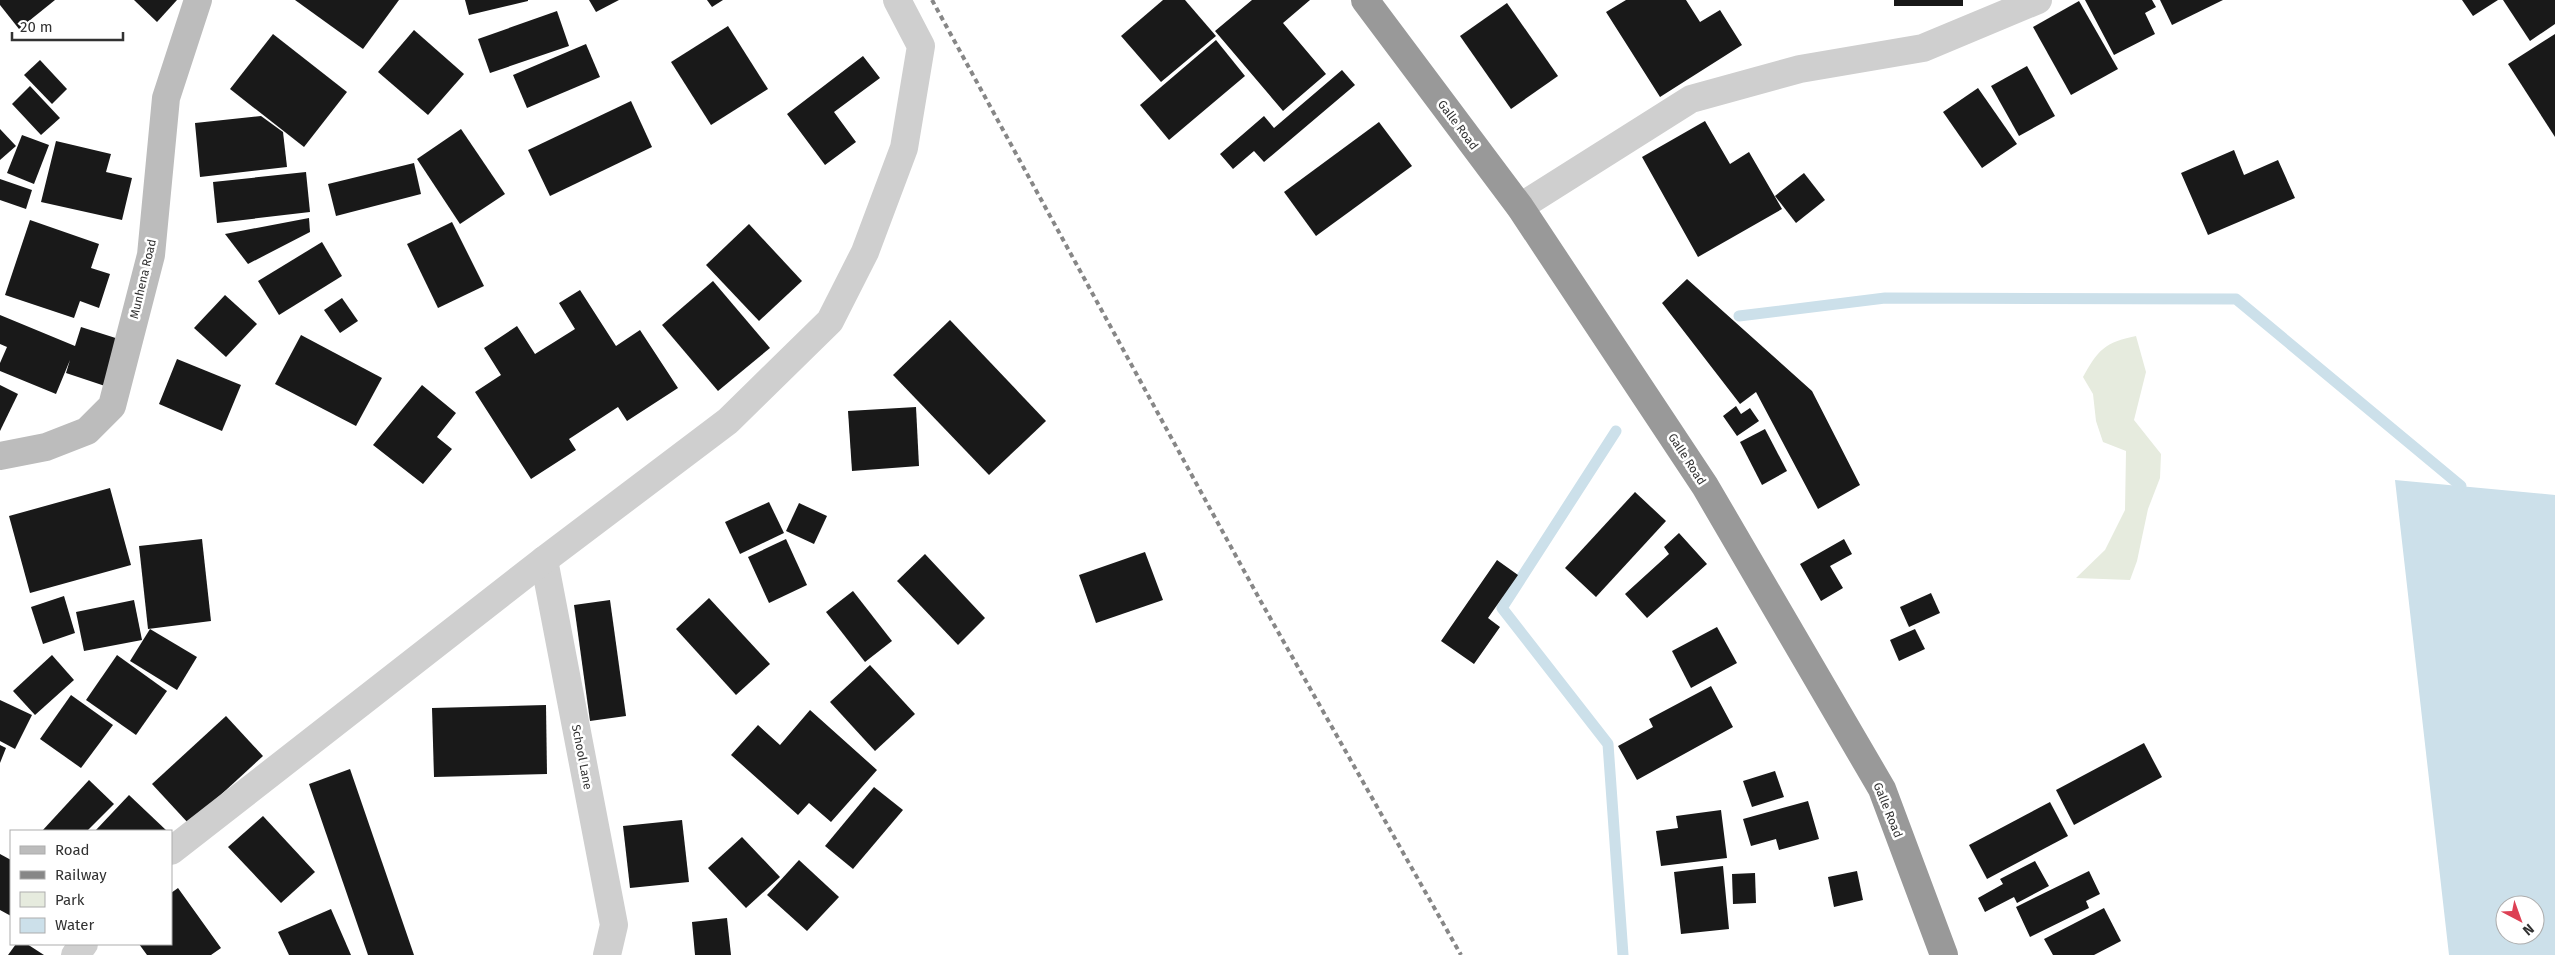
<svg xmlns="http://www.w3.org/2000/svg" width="2555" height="955" font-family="'Fira Sans',sans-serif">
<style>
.green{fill:#e6ebde}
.water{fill:#cce0ea;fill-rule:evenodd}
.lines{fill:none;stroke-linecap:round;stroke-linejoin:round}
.stream{stroke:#cce0ea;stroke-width:11}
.building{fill:#191919}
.street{stroke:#cfcfcf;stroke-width:28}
.secondary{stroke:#bcbcbc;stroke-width:28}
.highway{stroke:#999;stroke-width:28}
.rail{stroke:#878787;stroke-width:4;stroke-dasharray:5 4;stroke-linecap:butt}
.labels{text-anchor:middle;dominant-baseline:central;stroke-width:5;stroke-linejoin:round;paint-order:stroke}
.street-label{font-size:12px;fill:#323232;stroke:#fff}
</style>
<rect width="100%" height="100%" fill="#fff"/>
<path class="green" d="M 2136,336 L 2146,372 L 2134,420 L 2161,454 L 2160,478 L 2148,509 L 2137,561 L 2130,580 L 2076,578 L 2105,550 L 2125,510 L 2126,451 L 2103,442 L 2096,421 L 2093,394 L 2083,377 C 2098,350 2105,342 2136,336 Z"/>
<path class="water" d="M 2395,480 L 2555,495 L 2555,955 L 2449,955 ZM 2505,905 L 2535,905 L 2535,935 L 2505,935 Z"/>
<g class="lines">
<g class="stream">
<path d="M 1739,316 L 1885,298 L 2236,299 L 2461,486"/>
<path d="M 1616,431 L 1502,608 L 1608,744 L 1623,955"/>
</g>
</g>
<g class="building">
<path d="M 0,0 L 55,0 L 19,29 L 0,5 Z"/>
<path d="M 134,0 L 177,0 L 157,22 Z"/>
<path d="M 295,0 L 399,0 L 363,49 Z"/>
<path d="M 465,0 L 528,0 L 528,1 L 469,15 Z"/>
<path d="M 589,0 L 619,0 L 596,12 Z"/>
<path d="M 707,0 L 723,0 L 712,7 Z"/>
<path d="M 1163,0 L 1185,0 L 1216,36 L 1161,82 L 1121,36 Z"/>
<path d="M 1252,0 L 1310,0 L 1283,23 L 1326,74 L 1283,111 L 1215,31 Z"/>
<path d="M 1626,0 L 1686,0 L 1700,22 L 1720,10 L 1742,45 L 1660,97 L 1606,12 Z"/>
<rect x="1894" y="0" width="69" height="6"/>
<path d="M 2085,0 L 2152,0 L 2156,7 L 2145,13 L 2155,34 L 2114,55 Z"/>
<path d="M 2160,0 L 2223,0 L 2172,25 Z"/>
<path d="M 2462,0 L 2498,0 L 2473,16 Z"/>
<path d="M 2503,0 L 2555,0 L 2555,24 L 2530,41 Z"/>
<path d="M 2079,1 L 2118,69 L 2071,95 L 2033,27 Z"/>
<path d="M 1507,3 L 1558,76 L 1511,109 L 1460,36 Z"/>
<path d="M 557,11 L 569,46 L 490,73 L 478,39 Z"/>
<path d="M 728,26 L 768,89 L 711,125 L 671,62 Z"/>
<path d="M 414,30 L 464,74 L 428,115 L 378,72 Z"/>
<path d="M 273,34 L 347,92 L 304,147 L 230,89 Z"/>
<path d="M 2555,34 L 2555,137 L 2508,64 Z"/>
<path d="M 1216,40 L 1245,76 L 1169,140 L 1140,105 Z"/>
<path d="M 586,44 L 600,77 L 527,108 L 513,75 Z"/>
<path d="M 863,56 L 880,78 L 834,112 L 856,142 L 825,165 L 787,114 Z"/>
<path d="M 40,60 L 67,89 L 52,104 L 24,75 Z"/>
<path d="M 2027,66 L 2055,116 L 2019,136 L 1991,86 Z"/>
<path d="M 1342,70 L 1355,85 L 1264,162 L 1254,151 L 1233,169 L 1220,154 L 1264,116 L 1274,128 Z"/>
<path d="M 30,86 L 60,118 L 41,135 L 12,104 Z"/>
<path d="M 1978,88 L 2017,144 L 1982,168 L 1943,112 Z"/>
<path d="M 631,101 L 652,147 L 550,196 L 528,150 Z"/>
<path d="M 261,116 L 283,132 L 287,167 L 200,177 L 195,123 Z"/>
<path d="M 1705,121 L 1730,164 L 1749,152 L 1782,209 L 1698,257 L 1642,157 Z"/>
<path d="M 1379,122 L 1412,166 L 1316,236 L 1284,192 Z"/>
<path d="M 0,129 L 16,146 L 0,160 Z"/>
<path d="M 461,129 L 505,194 L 460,224 L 417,159 Z"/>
<path d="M 22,135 L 49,145 L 34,184 L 7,173 Z"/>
<path d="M 56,141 L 111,154 L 106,172 L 132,178 L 122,220 L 41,202 Z"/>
<path d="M 2234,150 L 2244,175 L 2278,160 L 2295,198 L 2208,235 L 2181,173 Z"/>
<path d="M 414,163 L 421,194 L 336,216 L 328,184 Z"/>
<path d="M 306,172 L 310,212 L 217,223 L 213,182 Z"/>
<path d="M 1804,173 L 1825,200 L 1796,223 L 1775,196 Z"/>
<path d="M 0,179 L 32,190 L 26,209 L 0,200 Z"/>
<path d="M 309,218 L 310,232 L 248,264 L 225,234 Z"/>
<path d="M 30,220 L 99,244 L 91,268 L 110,274 L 99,308 L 80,301 L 74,318 L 5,295 Z"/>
<path d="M 452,222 L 484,286 L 438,308 L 407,244 Z"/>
<path d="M 749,224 L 802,281 L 759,321 L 706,265 Z"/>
<path d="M 322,242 L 342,276 L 279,315 L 258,281 Z"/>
<path d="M 1687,279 L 1812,391 L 1860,485 L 1818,509 L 1756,392 L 1740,404 L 1662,303 Z"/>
<path d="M 713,281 L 770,348 L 718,391 L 662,325 Z"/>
<path d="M 580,290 L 616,346 L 640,330 L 678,388 L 627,421 L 618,407 L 569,439 L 576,450 L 531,479 L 475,392 L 501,375 L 484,348 L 517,326 L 535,354 L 575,329 L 559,303 Z"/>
<path d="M 225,295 L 257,324 L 226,357 L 194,328 Z"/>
<path d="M 342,298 L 358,321 L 340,333 L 324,310 Z"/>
<path d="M 0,315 L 75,346 L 81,327 L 125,341 L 108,387 L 66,373 L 70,360 L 56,394 L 0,371 L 0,363 L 7,347 L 0,344 Z"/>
<path d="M 950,320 L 1046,421 L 989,475 L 893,375 Z"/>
<path d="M 301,335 L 382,378 L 356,426 L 275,384 Z"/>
<path d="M 177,359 L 241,385 L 222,431 L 159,404 Z"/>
<path d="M 0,385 L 18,394 L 0,431 Z"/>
<path d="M 422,385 L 456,413 L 437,437 L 452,449 L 423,484 L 373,445 Z"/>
<path d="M 1736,406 L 1741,414 L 1750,408 L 1759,421 L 1737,436 L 1723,416 Z"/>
<path d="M 916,407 L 919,466 L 852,471 L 848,411 Z"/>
<path d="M 1765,429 L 1787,471 L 1762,485 L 1740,442 Z"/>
<path d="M 110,488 L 131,565 L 30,593 L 9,516 Z"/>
<path d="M 1635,492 L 1666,521 L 1596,597 L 1565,568 Z"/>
<path d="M 769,502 L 784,533 L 740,554 L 725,522 Z"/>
<path d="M 799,503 L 827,516 L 814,544 L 786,531 Z"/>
<path d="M 1679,533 L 1707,564 L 1647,618 L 1625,594 L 1669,554 L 1664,547 Z"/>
<path d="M 202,539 L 211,621 L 148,629 L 139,546 Z"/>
<path d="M 786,539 L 807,585 L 769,603 L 748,557 Z"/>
<path d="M 1844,539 L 1852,554 L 1830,566 L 1843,588 L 1821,601 L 1800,564 Z"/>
<path d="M 1145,552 L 1163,600 L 1096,623 L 1079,575 Z"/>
<path d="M 925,554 L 985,618 L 958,645 L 897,581 Z"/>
<path d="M 1497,560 L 1518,575 L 1488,618 L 1500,627 L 1474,664 L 1441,641 Z"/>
<path d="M 853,591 L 892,641 L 865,662 L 826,612 Z"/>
<path d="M 1931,593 L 1940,613 L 1909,627 L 1900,607 Z"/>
<path d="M 64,596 L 75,633 L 43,644 L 31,607 Z"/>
<path d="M 709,598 L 770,664 L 736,695 L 676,629 Z"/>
<path d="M 134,600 L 142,640 L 84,651 L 76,612 Z"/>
<path d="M 610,600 L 626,716 L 590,721 L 574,605 Z"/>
<path d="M 1717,627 L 1737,663 L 1691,688 L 1672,651 Z"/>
<path d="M 150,629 L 197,657 L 177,690 L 130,661 Z"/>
<path d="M 1915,629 L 1925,649 L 1899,661 L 1890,640 Z"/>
<path d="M 52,655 L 74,680 L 35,715 L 13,691 Z"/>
<path d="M 117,655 L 167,691 L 136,735 L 86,700 Z"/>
<path d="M 870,665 L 915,714 L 875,751 L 830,702 Z"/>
<path d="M 1711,686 L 1733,727 L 1637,780 L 1618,746 L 1653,727 L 1649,719 Z"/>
<path d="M 71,695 L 113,725 L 81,768 L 40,739 Z"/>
<path d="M 0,700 L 32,715 L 15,749 L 0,741 Z"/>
<path d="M 546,705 L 547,774 L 434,777 L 432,708 Z"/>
<path d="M 810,710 L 877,770 L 831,822 L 809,803 L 798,815 L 731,755 L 758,725 L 780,745 Z"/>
<path d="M 226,716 L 263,756 L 189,824 L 152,784 Z"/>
<path d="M 2144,743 L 2162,777 L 2074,825 L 2056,790 Z"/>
<path d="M 0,745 L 6,748 L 0,763 Z"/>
<path d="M 350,769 L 414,955 L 368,955 L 309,784 Z"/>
<path d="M 1775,771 L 1784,797 L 1752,807 L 1743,781 Z"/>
<path d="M 89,780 L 114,804 L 87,831 L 42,831 Z"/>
<path d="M 874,787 L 903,810 L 853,869 L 825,846 Z"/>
<path d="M 129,795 L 167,831 L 95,831 Z"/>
<path d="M 1808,801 L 1819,839 L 1779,850 L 1776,839 L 1751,846 L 1743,819 Z"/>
<path d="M 2050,802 L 2068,836 L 1987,879 L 1969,845 Z"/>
<path d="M 1721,810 L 1727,858 L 1661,866 L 1656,831 L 1678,828 L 1676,816 Z"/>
<path d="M 263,816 L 315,872 L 281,903 L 228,847 Z"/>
<path d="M 682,820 L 689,882 L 630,888 L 623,826 Z"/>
<path d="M 742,837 L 780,877 L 746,908 L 708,868 Z"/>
<path d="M 0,854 L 11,860 L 11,916 L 0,910 Z"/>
<path d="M 799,860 L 839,897 L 807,931 L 767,895 Z"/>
<path d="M 2035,861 L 2049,886 L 2017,903 L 2014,897 L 1985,912 L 1978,898 L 2003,884 L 2000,879 Z"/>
<path d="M 1723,866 L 1729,929 L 1681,934 L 1674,872 Z"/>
<path d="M 1857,871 L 1863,900 L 1834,907 L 1828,877 Z"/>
<path d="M 2089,871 L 2100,894 L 2086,901 L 2089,908 L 2030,937 L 2016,907 Z"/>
<path d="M 1755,873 L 1756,903 L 1733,904 L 1732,874 Z"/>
<path d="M 178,888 L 221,948 L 211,955 L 147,955 L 139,944 L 171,944 L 171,893 Z"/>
<path d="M 2104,908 L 2121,941 L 2094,955 L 2053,955 L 2044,939 Z"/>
<path d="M 331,909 L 351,955 L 289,955 L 278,932 Z"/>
<path d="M 727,918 L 731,955 L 695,955 L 692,922 Z"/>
<path d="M 16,944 L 27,944 L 44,955 L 8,955 Z"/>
</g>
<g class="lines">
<g class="street">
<path d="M 1520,207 L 1691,99 L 1800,69 L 1923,48 L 2038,0"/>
<path d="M 544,560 L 614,925 L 607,955"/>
<path d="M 171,851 L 544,560 L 728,421 L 830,321 L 865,252 L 904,148 L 921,46 L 897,0"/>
<path d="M 75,955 L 84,944"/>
</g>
<path class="secondary" d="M 0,456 L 46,447 L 87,431 L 112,406 L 151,255 L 166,98 L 198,0"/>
<path class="highway" d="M 1365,0 L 1520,207 L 1705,486 L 1882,789 L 1944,955"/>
<path class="rail" d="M 932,0 L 1260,600 L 1461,955"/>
</g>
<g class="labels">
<g class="street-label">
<text transform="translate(1458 125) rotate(53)">Galle Road</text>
<text transform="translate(143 279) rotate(-77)">Munhena Road</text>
<text transform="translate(1687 459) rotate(57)">Galle Road</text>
<text transform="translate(582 757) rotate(79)">School Lane</text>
<text transform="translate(1888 810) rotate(68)">Galle Road</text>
</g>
</g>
<rect x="10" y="830" width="162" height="115" fill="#ffffff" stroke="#adadad"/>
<rect x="20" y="846" width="25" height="8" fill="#bcbcbc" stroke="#adadad"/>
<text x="55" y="855" font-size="15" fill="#323232">Road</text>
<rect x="20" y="871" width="25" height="8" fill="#878787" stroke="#adadad"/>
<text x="55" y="880" font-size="15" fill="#323232">Railway</text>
<rect x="20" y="892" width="25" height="15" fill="#e6ebde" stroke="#adadad"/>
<text x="55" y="905" font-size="15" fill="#323232">Park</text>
<rect x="20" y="918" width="25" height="15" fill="#cce0ea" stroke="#adadad"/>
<text x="55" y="930" font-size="15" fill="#323232">Water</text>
<g transform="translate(2520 920) rotate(139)"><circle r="24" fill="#ffffff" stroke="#adadad"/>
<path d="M0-4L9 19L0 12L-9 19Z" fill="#dd4054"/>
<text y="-8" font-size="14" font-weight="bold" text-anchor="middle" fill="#323232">N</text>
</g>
<path d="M12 32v8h111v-8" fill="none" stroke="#323232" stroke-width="2.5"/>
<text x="20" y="32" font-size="15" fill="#323232" stroke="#ffffff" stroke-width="4" paint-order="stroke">20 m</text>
</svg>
